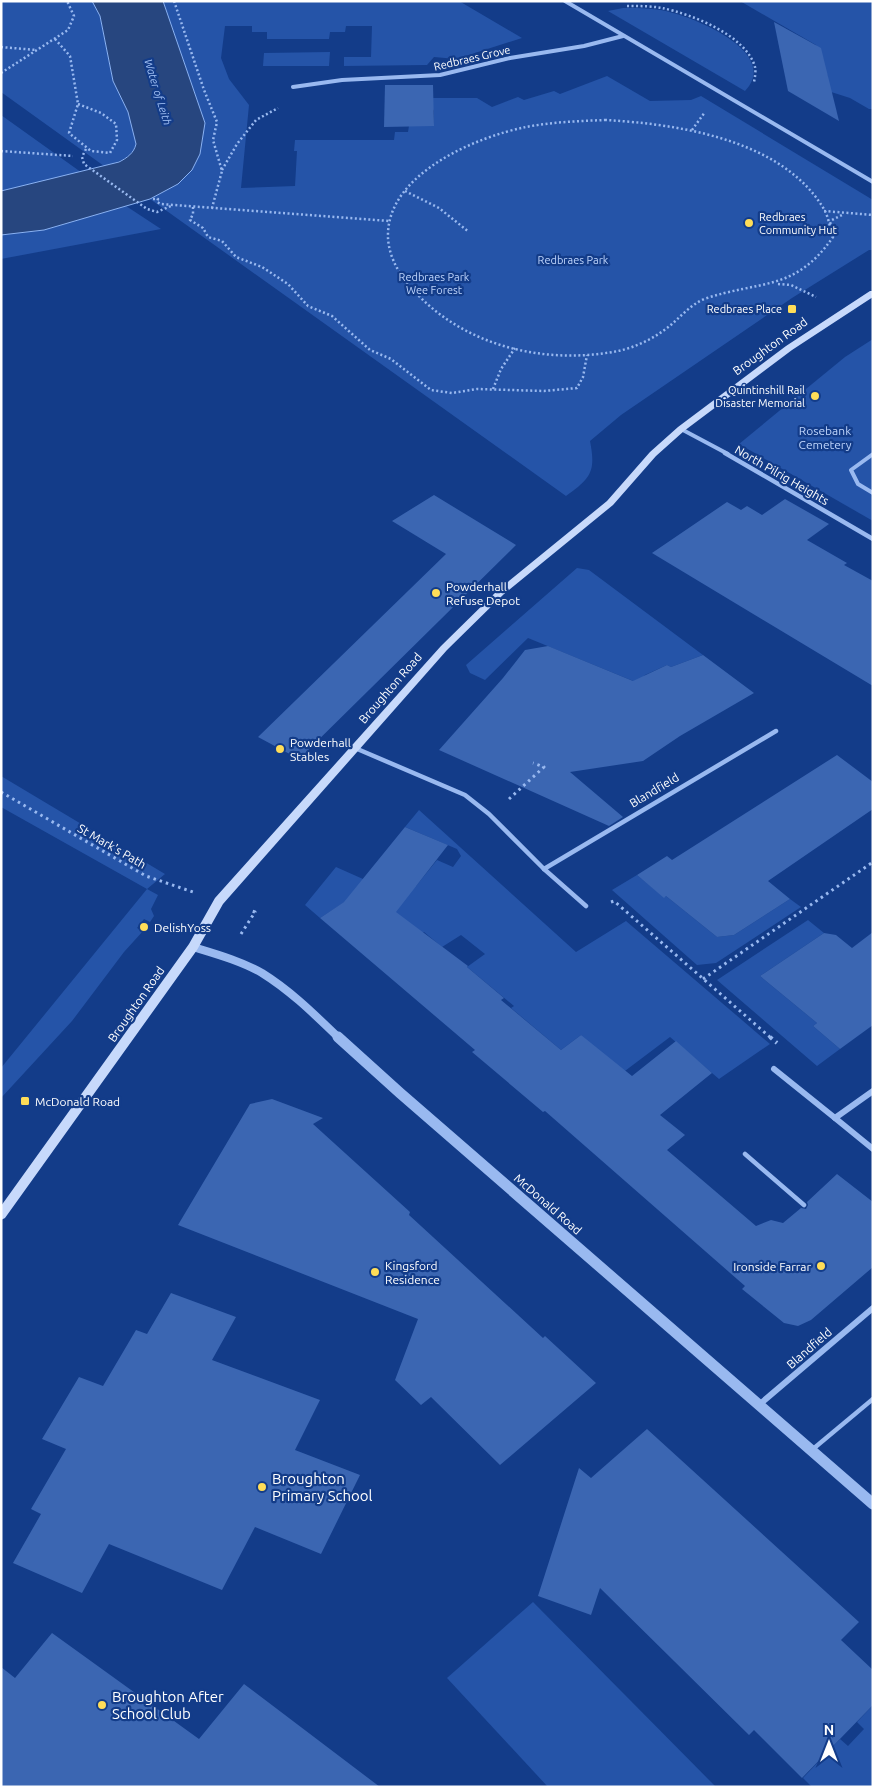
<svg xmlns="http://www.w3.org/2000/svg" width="874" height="1788" font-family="Ubuntu,sans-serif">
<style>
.green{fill:#2554a8}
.water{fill:#27467f;stroke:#8ab2f3}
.building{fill:#3b66b2}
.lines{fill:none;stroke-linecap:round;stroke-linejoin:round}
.path-far2{stroke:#99b9f0;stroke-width:2.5;stroke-dasharray:2 2.5;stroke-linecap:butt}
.path-far1{stroke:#99b9f0;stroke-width:3;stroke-dasharray:2.5 4;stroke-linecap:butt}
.path{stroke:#99b9f0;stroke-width:4;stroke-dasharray:3 4.5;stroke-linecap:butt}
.service-far1{stroke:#99b9f0;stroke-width:4}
.service{stroke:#99b9f0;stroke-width:4.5}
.minor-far2{stroke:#99b9f0;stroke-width:4}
.minor-far1{stroke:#99b9f0;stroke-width:4.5}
.minor{stroke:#99b9f0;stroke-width:6}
.tertiary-far1{stroke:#99b9f0;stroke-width:8}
.tertiary{stroke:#99b9f0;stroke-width:11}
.secondary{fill:#c7d9fb;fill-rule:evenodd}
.poi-dot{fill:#ffdd58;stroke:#133c89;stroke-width:2}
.labels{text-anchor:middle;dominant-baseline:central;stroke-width:4.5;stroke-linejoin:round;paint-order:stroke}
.far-street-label{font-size:11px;fill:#fff;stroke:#133c89}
.far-water-label{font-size:11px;font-style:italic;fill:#a4c3f7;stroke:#133c89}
.far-poi-label{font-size:11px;fill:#fff;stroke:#133c89;text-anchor:end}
.far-park-label{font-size:11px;fill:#bfd5fc;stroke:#133c89}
.street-label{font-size:12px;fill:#fff;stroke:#133c89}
.park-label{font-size:12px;fill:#bfd5fc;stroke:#133c89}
.poi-label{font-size:12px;fill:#fff;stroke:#133c89;text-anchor:start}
.near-poi-label{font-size:15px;fill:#fff;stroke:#133c89;text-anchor:start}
</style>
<rect width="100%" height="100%" fill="#133c89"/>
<g class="green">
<path d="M 1,1 L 92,1 L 100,16 L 113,81 L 128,112 L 136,144 C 132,159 117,162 104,166 L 1,92 Z"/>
<path d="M 163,1 L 459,1 L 522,38 L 456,59 L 434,57 L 427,65 L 344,66 L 344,57 L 371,57 L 372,26 L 346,26 L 345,32 L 330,32 L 329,39 L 267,39 L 267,32 L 252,32 L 252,26 L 225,26 L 221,58 L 229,79 L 249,105 L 241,188 L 295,186 L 297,151 L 294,151 L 295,140 L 394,140 L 395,132 L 408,132 L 409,126 L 434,126 L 434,111 L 426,98 L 477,98 L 492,107 L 518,97 L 524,100 L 554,91 L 560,94 L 607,76 L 650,101 L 691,100 L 701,96 L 873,200 L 873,250 L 869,250 L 792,298 L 621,415 L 590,441 C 596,472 591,478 566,496 L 150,199 L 178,184 L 202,137 L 205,123 Z"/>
<path d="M 740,1 L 873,1 L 873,109 L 869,109 L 850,98 L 828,91 L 825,77 L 828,77 L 816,45 Z"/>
<path d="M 623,8 C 640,8 657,8 673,13 C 700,20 780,54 745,91 L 608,11 Z"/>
<path d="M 330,52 L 329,66 L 263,66 L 264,53 Z"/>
<path d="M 1,115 L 78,170 L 81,172 L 1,191 Z"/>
<path d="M 126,206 L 161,229 L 1,259 L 1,235 L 44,230 Z"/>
<path d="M 873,339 L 873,521 L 739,444 L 845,357 Z"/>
<path d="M 577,568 L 589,570 L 703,655 L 671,667 L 667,665 L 645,675 L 638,683 L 528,638 L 485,680 L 470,673 L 466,665 Z"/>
<path d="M 1,776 L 165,874 L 147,889 L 158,895 L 151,909 L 154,916 L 150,922 L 144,919 L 137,928 L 143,931 L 124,952 L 72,1021 L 1,1098 L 1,1068 L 147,889 L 1,807 Z"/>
<path d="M 419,810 L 576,952 L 626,921 L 770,1044 L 719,1079 L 670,1037 L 605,1086 L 581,1035 L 561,1050 L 511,1008 L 514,1006 L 467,967 L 485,954 L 461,935 L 442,947 L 424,932 L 415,938 L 360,892 L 320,918 L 305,905 L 336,867 L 363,879 L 416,886 L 437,860 L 453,867 L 461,856 L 457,849 L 405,827 Z"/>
<path d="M 637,875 L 664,897 L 666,896 L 717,937 L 734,935 L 790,899 L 801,907 L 716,963 L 697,965 L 612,890 Z"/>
<path d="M 808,920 L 824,933 L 760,976 L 817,1023 L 813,1026 L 840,1049 L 817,1066 L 717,980 Z"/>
<path d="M 533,1602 L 716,1787 L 548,1787 L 447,1678 Z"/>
<path d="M 873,1705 L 873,1787 L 812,1787 L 803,1778 L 840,1739 L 848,1746 L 864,1729 L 857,1722 Z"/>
</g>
<path class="water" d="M 92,1 L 163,1 L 205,123 L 200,154 L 192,170 L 178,184 L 150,199 L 44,230 L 1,235 L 1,191 L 119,162 C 127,158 134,153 136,144 L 128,112 L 113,81 L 100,16 Z"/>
<g class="building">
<path d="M 774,22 L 821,48 L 839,121 L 788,91 Z"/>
<path d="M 385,85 L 433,85 L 434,126 L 384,127 Z"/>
<path d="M 434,495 L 516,545 L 299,759 L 258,737 L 446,554 L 392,521 Z"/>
<path d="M 785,499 L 829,524 L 807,540 L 847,563 L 844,565 L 873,581 L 873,686 L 652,553 L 727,502 L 741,510 L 747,506 L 762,515 Z"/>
<path d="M 548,646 L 633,681 L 667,665 L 671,667 L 703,655 L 754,693 L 680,736 L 643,761 L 570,772 L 623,817 L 609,826 L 439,750 L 503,678 L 525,650 Z"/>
<path d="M 837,755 L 873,782 L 873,809 L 768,881 L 790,899 L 734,935 L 717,937 L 666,896 L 664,898 L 637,875 L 667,856 L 672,860 Z"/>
<path d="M 405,827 L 448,845 L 396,912 L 468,966 L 467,967 L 504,998 L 501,1000 L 561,1050 L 581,1035 L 632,1076 L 676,1041 L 712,1073 L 660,1115 L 685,1135 L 667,1150 L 756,1226 L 771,1220 L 783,1223 L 801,1208 L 806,1209 L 808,1205 L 807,1202 L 837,1174 L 873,1202 L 873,1267 L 811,1320 L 798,1326 L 784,1323 L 742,1289 L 745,1286 L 545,1111 L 543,1112 L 472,1052 L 475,1050 L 320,918 L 344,902 Z"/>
<path d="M 873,932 L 873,1025 L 840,1049 L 813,1026 L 817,1023 L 760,976 L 824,933 L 836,935 L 852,948 Z"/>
<path d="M 272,1099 L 323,1118 L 313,1124 L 410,1212 L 409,1215 L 543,1338 L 545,1336 L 596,1383 L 500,1465 L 431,1397 L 421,1405 L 395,1380 L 418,1319 L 178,1225 L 250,1104 Z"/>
<path d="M 171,1293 L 236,1317 L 212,1360 L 320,1400 L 295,1450 L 360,1475 L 321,1554 L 255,1527 L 222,1590 L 109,1544 L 82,1593 L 13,1563 L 41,1514 L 31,1509 L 66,1449 L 42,1439 L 79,1377 L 103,1386 L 136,1330 L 147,1334 Z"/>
<path d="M 647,1429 L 859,1622 L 841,1640 L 873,1670 L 873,1705 L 802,1778 L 754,1730 L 749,1735 L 600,1588 L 591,1615 L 538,1596 L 579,1468 L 591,1478 Z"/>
<path d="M 52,1633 L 199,1739 L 244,1684 L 380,1787 L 1,1787 L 1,1667 L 15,1678 Z"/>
</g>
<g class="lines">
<g class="path-far2">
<path d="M 174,1 L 204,90 L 217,122 L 213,140 L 222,171 L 212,208"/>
<path d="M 627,6 C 639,6 651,6 662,8 C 691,14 746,35 755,67 C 756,71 755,77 754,82"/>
<path d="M 55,39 L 70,56 L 78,104"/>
<path d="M 1,47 L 36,50"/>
<path d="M 1,73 L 68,30 L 74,16 L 67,1"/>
<path d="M 78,104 L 101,113 L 116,124 L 117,140 L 110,153 L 91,151 L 69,133 Z"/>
<path d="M 605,120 C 679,124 785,140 825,211 C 829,219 830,229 833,237 C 795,292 760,280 704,299 C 691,305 682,315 672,324 C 657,337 637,347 618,351 C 546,365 467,347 416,293 C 401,278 387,256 388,233 C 390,173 476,137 526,127 C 552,122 579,121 605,120 Z"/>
<path d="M 692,130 L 705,112"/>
<path d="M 86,149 L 82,157 L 84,164 L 147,209 L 157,212 L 171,206"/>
<path d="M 1,151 L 73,156"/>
<path d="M 222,170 L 237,144 L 256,120 L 278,108"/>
<path d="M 405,191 L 439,208 L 469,232"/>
<path d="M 153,199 L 158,199 L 157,202 L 161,204 L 389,221"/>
<path d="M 193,207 L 193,214 L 190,220 L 203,228 L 208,237 L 222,241 L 236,257 L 262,267 L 288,284 L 308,306 L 332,316 L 370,350 L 391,359 L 431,390 L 452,393 L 477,389 L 544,391 L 577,388 L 583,377 L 587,355"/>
<path d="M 824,211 L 873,215"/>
<path d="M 830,224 L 832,220 L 842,215"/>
<path d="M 778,284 L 791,285 L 816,297"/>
<path d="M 493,389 L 501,369 L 515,348"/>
</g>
<g class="path-far1">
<path d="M 1,792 L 146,876 L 193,892"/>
<path d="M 509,799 L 544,767 L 533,763"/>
<path d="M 611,902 L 614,901 L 771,1038"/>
<path d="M 241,934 L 255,912 L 249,910"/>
<path d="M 703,979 L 873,862"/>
</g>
<path class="path" d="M 770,1037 L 777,1043"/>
<path class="service-far1" d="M 873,454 L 851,470 L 858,484 L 873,493"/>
<g class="service">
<path d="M 745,1154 L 804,1205"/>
<path d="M 813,1449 L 873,1399"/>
</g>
<g class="minor-far2">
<path d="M 565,1 L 873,182"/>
<path d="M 293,87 L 342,80 L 440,75 L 510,58 L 584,46 L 623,36"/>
<path d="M 681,429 L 728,454"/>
</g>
<g class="minor-far1">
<path d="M 725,453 L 873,539"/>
<path d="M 355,748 L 465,795 L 489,814 L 544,869 L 586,906"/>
<path d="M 544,869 L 776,731"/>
</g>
<g class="minor">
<path d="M 774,1069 L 835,1118"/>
<path d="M 873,1091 L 835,1118 L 873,1149"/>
<path d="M 760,1404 L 873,1308"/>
</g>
<path class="tertiary-far1" d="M 193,947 C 216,954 241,961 262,973 C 291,991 315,1015 339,1038"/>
<path class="tertiary" d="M 338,1037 L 400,1093 L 873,1504"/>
<path class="secondary" d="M 870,291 L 873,291 L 873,297 L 792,350 L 684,431 L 656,456 L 613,505 L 504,594 L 447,650 L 223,904 L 197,950 L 5,1218 L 1,1220 L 1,1206 L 189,944 L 215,898 L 441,646 L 498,590 L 607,501 L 650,452 L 678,427 L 786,346 Z"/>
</g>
<g class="poi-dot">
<circle cx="749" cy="223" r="5"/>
<rect x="787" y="304" width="10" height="10" rx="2.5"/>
<circle cx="815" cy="396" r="5"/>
<circle cx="436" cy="593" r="5"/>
<circle cx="280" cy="749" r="5"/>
<circle cx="144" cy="927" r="5"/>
<rect x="20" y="1096" width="10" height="10" rx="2.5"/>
<circle cx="821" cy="1266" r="5"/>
<circle cx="375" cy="1272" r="5"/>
<circle cx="262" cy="1487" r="5"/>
<circle cx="102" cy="1705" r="5"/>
</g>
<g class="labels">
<g class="far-street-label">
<text transform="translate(472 58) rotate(-13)">Redbraes Grove</text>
</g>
<g class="far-water-label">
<text transform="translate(158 92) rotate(73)">Water of Leith</text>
</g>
<g class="far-poi-label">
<text x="759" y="217" text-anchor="start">Redbraes<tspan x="759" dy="13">Community Hut</tspan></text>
<text x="782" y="309">Redbraes Place</text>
<text x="805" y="390">Quintinshill Rail<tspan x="805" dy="13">Disaster Memorial</tspan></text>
</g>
<g class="far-park-label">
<text x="573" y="260">Redbraes Park</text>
<text x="434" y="277">Redbraes Park<tspan x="434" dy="13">Wee Forest</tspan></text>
</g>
<g class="street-label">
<text transform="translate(770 346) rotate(-36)">Broughton Road</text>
<text transform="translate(782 475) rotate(30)">North Pilrig Heights</text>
<text transform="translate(390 688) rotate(-49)">Broughton Road</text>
<text transform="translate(654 790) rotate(-31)">Blandfield</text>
<text transform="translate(112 846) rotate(30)">St Mark's Path</text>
<text transform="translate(136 1004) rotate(-55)">Broughton Road</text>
<text transform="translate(548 1204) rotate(41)">McDonald Road</text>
<text transform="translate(809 1348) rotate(-41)">Blandfield</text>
</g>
<g class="park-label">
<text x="825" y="430">Rosebank<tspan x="825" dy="14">Cemetery</tspan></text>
</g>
<g class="poi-label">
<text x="446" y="586">Powderhall<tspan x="446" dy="14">Refuse Depot</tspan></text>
<text x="290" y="742">Powderhall<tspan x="290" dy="14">Stables</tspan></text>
<text x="154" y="927">DelishYoss</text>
<text x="35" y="1101">McDonald Road</text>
<text x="385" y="1265">Kingsford<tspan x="385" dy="14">Residence</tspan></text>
<text x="811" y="1266" text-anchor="end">Ironside Farrar</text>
</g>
<g class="near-poi-label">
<text x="272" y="1478">Broughton<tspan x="272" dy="17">Primary School</tspan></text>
<text x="112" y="1696">Broughton After<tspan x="112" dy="17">School Club</tspan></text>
</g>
</g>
<rect width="874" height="1788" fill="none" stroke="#ffffff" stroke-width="5"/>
<g transform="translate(829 1743)" stroke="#133c89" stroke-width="4" paint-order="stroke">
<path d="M0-4L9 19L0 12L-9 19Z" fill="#ffffff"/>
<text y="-8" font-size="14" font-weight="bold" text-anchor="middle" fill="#ffffff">N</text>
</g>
</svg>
